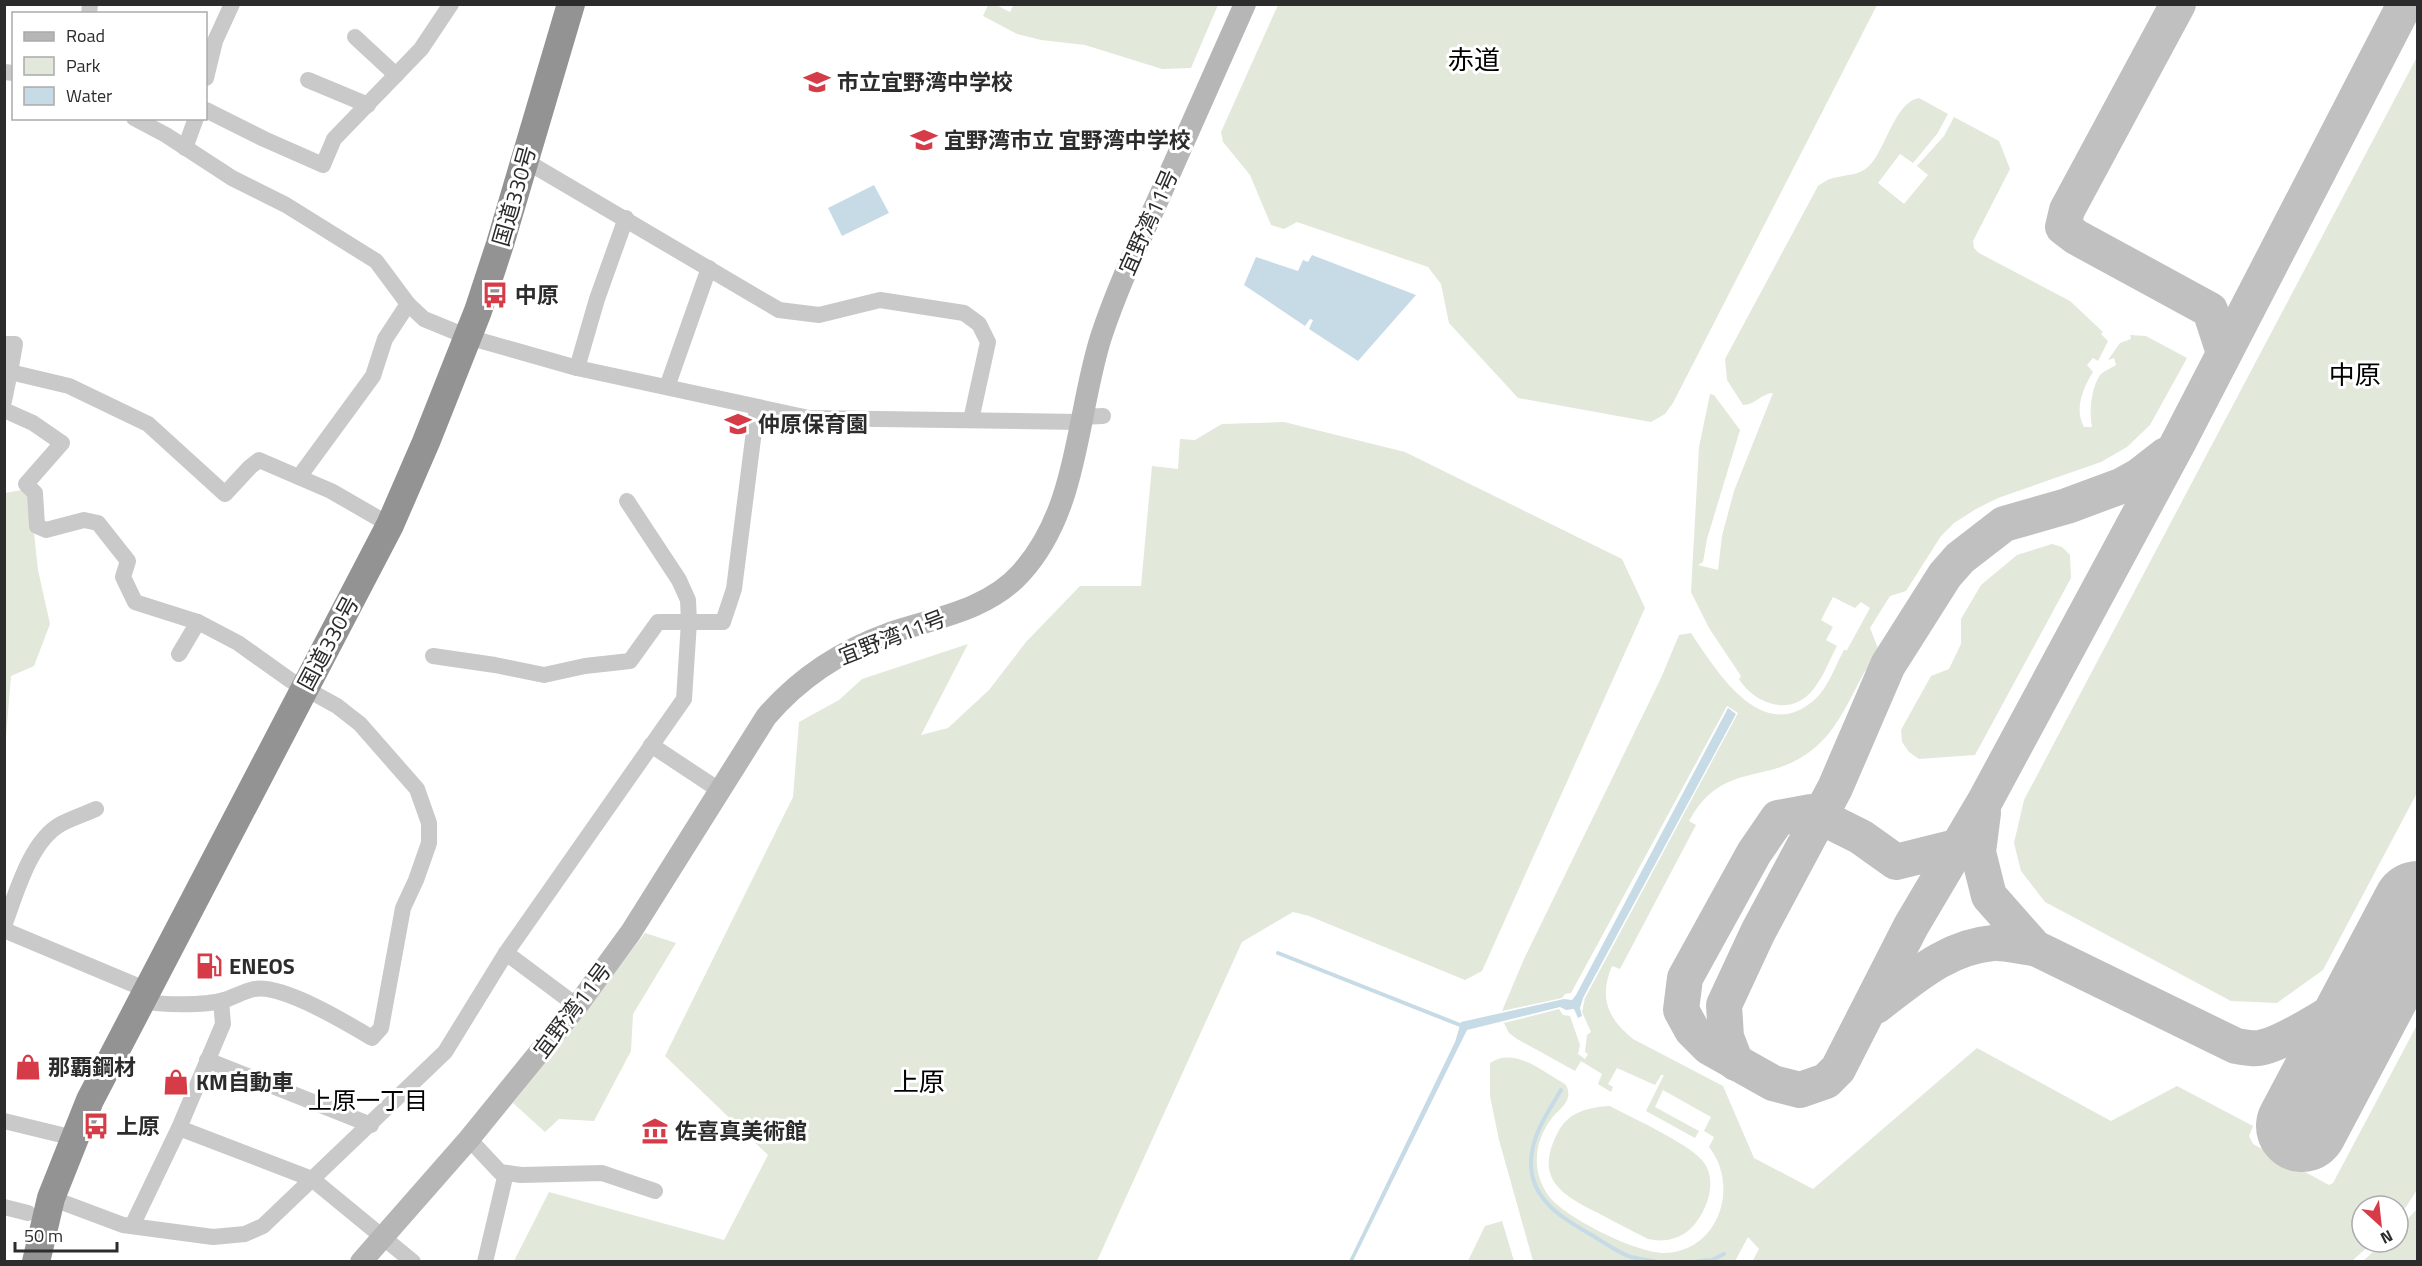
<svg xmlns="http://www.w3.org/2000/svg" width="2422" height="1266" font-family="'Titillium Web','Noto Sans JP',sans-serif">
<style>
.green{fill:#e2e8da}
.water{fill:#c7dbe7}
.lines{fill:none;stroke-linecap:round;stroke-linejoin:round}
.stream{stroke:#c7dbe7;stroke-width:4}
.taxiway{stroke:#c0c0c0;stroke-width:36}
.runway{stroke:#c0c0c0;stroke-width:92}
.street{stroke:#c9c9c9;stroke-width:16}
.secondary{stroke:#b6b6b6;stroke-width:22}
.highway{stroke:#939393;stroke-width:28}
.labels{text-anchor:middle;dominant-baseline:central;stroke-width:6;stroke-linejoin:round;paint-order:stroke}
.poi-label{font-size:22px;font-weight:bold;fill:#2c2c2c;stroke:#fff;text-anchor:start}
.street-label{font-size:22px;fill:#2c2c2c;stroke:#fff}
.neighbourhood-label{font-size:24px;fill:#000;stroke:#fff}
.quarter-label{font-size:26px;fill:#000;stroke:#fff}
</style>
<rect width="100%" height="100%" fill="#fff"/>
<g class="green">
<path d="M 988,5 L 996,5 L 1010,12 L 1014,4 L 1218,5 L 1191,68 L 1162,69 L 1085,45 L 1041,40 L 1017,34 L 983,16 Z"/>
<path d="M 1278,5 L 1278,4 L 1877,5 L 1673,403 L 1665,414 L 1651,422 L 1518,398 L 1449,323 L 1441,284 L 1428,267 L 1297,222 L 1284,229 L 1271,225 L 1250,175 L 1223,142 L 1221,132 Z"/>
<path d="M 2417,57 L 2417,793 L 2323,970 L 2277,1003 L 2231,1001 L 2045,902 L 2021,871 L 2014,843 L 2024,800 Z"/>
<path d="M 1919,98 L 1948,114 L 1937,134 L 1913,163 L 1900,154 L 1878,183 L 1904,204 L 1928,175 L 1917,166 L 1944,136 L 1954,117 L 1999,141 L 2010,169 L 1973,241 L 1974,248 L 1979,253 L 2070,301 L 2103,332 L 2101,334 L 2108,341 L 2098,361 L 2093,358 L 2087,365 L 2093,372 C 2083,388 2074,409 2084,427 L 2092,427 C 2089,411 2091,389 2100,375 C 2104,371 2111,368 2116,365 L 2114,358 L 2108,360 L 2120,343 L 2131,339 L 2130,335 L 2146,336 L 2187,358 L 2150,425 L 2127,447 L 2101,462 L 1998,498 L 1976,509 L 1954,523 L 1941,536 L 1906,591 L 1890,596 L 1870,628 L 1881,656 L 1871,674 L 1865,671 C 1849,700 1836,734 1808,753 C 1764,785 1722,761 1689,821 L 1696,825 L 1620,969 L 1612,966 C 1599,997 1607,1018 1633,1039 L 1723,1086 L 1754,1158 L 1813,1189 L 1977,1048 L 2111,1121 L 2177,1086 L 2253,1126 L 2249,1136 L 2253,1144 L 2329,1185 L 2333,1183 L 2417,1025 L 2417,1190 L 2398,1219 L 2398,1206 L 2362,1206 L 2362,1242 L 2373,1242 L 2352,1261 L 1752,1262 L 1759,1249 L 1748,1237 L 1735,1261 L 1533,1261 L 1499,1140 L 1490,1096 L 1490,1063 C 1515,1046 1543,1072 1565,1084 C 1568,1088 1569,1092 1568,1097 C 1566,1106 1557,1111 1552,1118 C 1534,1141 1531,1171 1548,1195 C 1563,1217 1638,1254 1665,1253 C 1719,1251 1740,1186 1709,1147 L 1714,1137 L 1704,1131 L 1711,1117 L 1663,1090 L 1655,1107 L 1699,1131 L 1695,1138 L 1646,1111 L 1664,1075 L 1661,1075 L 1655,1085 L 1617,1068 L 1608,1084 L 1613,1087 L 1611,1092 L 1598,1084 L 1602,1074 L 1581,1061 L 1575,1071 L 1517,1039 L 1509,1033 L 1504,1023 L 1559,1009 L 1563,1015 L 1570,1016 L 1580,1045 L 1578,1054 L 1585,1059 L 1588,1054 L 1585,1052 L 1587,1035 L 1591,1032 L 1582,1012 L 1585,998 L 1738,713 L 1727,706 L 1571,993 L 1565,994 L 1562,998 L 1502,1011 L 1524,959 L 1661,678 L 1679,635 L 1691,633 C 1716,670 1761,745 1813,701 C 1828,689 1835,666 1844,650 L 1847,650 L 1870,608 L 1861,602 L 1855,608 L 1833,597 L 1821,620 L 1833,627 L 1826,640 L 1837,646 C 1829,661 1822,680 1811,692 C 1789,717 1754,703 1739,679 L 1741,676 L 1709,628 L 1691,592 L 1699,447 L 1710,394 L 1714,395 L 1740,430 L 1707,539 L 1703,562 L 1698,565 L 1718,570 L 1722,536 L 1734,491 L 1773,393 C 1762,393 1755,405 1743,405 L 1727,380 L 1725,359 L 1818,186 C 1821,184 1826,180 1830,179 C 1844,174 1859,177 1870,165 C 1886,148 1895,102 1919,98 Z"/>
<path d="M 1284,422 L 1405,452 L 1622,559 L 1645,608 L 1482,971 L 1465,980 L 1309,916 L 1293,912 L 1242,942 L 1097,1261 L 514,1261 L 549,1192 L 724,1240 L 768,1155 L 665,1056 L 793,797 L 799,722 L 839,700 L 862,679 L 968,644 L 921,735 L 948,728 L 989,690 L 1026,642 L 1080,586 L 1141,586 L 1152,466 L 1178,469 L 1180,439 L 1195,440 L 1222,424 Z"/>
<path d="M 22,490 L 30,496 L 38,570 L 50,624 L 34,666 L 11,676 L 5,749 L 5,493 Z"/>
<path d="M 2052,544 L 2062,547 L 2070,555 L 2071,578 L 1975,755 L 1919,759 L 1909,752 L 1902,742 L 1901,730 L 1931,676 L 1949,669 L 1961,644 L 1961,619 L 1981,585 L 2017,555 Z"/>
<path d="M 645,933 L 676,943 L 633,1014 L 631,1051 L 594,1121 L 559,1119 L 545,1132 L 513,1103 Z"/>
<path d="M 1610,1106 C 1632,1118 1693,1145 1705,1164 C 1717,1183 1707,1210 1694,1225 C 1682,1239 1665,1243 1648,1239 C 1631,1230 1614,1222 1598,1213 C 1560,1194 1534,1178 1558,1132 C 1568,1112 1589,1107 1610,1106 Z"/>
<path d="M 2417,1209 L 2417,1261 L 2363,1261 L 2384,1242 L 2398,1242 L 2398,1229 Z"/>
<path d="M 1502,1221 L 1514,1261 L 1468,1261 L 1485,1226 Z"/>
</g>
<g class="water">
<path d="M 874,185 L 889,213 L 842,236 L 828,208 Z"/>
<path d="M 1312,255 L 1416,295 L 1358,361 L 1309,329 L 1313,320 L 1310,319 L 1305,326 L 1244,285 L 1256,257 L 1298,271 L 1303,260 L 1308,262 Z"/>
<path d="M 1728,708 L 1736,714 L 1583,998 L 1580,1008 L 1582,1016 L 1578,1018 L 1574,1009 L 1566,1010 L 1560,1007 L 1467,1030 L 1353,1261 L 1349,1261 L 1455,1042 L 1461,1022 L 1564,999 L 1572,1000 L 1576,995 Z"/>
</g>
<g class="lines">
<g class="stream">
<path d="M 1278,953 L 1460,1025"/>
<path d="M 1561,1090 C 1550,1109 1535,1130 1532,1152 C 1524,1197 1562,1218 1595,1237 C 1606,1244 1619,1253 1631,1257 C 1640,1259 1650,1260 1658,1262"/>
<path d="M 1694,1262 L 1709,1260"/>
<path d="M 1708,1262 L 1724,1254"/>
</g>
<g class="taxiway">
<path d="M 2178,4 L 2067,210 L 2063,227 L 2076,237 L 2210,310 L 2224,353"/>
<path d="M 1983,813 L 1978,852 L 1989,896 L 2035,948 L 2236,1046 C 2243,1047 2252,1049 2259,1048 C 2284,1045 2356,998 2378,981"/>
<path d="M 1960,846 L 1896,862 L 1861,837 L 1811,812 L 1778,818 L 1754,853 L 1685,978 L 1681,1010 L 1692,1030 L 1709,1047 L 1773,1083 L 1800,1090 L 1826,1081 L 1838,1069 L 1911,926 L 1985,801 L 2179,441 L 2405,4"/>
<path d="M 1876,1006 C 1912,979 1946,947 1993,943 C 2006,942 2021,947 2035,948"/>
<path d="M 1736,1063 L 1726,1037 L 1724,1005 L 1758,932 L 1835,788 L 1888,665 L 1945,575 L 1960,558 L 2004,524 L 2067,506 L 2121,486 L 2139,476 L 2166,455"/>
</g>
<path class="runway" d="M 2302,1126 L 2418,907"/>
<g class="street">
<path d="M 89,14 L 90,4"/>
<path d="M 355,37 L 396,75"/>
<path d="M 4,72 L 14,73"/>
<path d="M 206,78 L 215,41 L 232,4"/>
<path d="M 308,80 L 368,105"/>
<path d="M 206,110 L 264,139 L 323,165 L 334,139 L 421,49 L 451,4"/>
<path d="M 134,118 L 166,135 L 232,178 L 286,205 L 376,261 L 408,304 L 424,319 L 468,337 L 577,368 L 809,418 L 1080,422"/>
<path d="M 185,148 L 196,118"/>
<path d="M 524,160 L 779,310 L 819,315 L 880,300 L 964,313 L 979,324 L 988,342 L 971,420"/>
<path d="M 4,344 L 15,344 L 10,372 L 69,386 L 148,424 L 225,494 L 250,467 L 259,460 L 331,491 L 390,525"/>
<path d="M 577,368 L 597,299 L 626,218"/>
<path d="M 667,387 L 709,268"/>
<path d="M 4,401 L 10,372"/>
<path d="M 4,410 L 33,423 L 62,443 L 26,484 L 35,493 L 37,526 L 46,530 L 84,520 L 98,523 L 128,561 L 123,577 L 135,602 L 198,622"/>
<path d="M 1081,417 L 1103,416"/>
<path d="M 299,477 L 373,376 L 385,339 L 408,304"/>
<path d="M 433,656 L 495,665 L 544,675 L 585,666 L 630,661 L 658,622 L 723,622 L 734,589 L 757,407"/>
<path d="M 651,745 L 719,790"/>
<path d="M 4,926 C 16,894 30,841 61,824 C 72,818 85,814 96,809"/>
<path d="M 4,930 L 147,990"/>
<path d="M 506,953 L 577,1006"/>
<path d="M 141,1001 C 160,1005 205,1006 224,1000 C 234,997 244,991 254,989 C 283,984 347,1023 372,1038 L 381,1028 L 403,908 L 416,880 L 429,843 L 429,823 L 417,789 L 360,724 L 337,706 L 290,680 L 238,643 L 198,622 L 179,654"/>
<path d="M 207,1060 L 371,1125"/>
<path d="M 4,1121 L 74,1138"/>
<path d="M 179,1128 L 312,1179 L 413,1262"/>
<path d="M 469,1139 L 500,1172 L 521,1175 L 602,1173 L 655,1191"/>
<path d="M 51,1198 L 123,1225 L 213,1237 L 245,1234 L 263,1226 L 445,1052 L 506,953 L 684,699 L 689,622 L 688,600 L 679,580 L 627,501"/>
<path d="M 4,1207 L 28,1213"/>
<path d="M 132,1226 L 179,1128 L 223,1024 L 221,1001"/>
<path d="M 485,1262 L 506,1173"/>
</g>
<path class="secondary" d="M 361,1262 L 469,1139 L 577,1006 L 631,932 L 766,717 C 800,677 840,651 890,633 C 935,618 988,610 1021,573 C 1079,509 1076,416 1101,337 C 1117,288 1140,240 1161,193 C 1189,130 1217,67 1245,4"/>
<path class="highway" d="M 36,1262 L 51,1198 L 90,1100 L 390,525 L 426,442 L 478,311 L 500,244 L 571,4"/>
</g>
<defs>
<g id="school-bare" transform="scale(2.07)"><path d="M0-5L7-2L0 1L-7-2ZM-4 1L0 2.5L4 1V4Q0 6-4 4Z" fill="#d53c47" stroke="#fff" stroke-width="2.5" paint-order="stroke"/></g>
<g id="bus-bare" transform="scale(2.07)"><path d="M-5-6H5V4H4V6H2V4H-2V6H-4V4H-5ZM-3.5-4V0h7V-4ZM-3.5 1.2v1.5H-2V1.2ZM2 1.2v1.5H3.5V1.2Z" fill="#d53c47" stroke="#fff" stroke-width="2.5" paint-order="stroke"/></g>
<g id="fuel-bare" transform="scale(2.07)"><path d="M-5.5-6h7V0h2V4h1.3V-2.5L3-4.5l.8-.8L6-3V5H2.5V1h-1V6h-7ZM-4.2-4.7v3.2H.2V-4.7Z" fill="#d53c47" stroke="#fff" stroke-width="2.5" paint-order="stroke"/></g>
<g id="shop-bare" transform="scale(2.07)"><path d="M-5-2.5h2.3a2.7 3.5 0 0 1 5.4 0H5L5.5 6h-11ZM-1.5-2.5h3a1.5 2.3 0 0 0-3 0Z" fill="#d53c47" stroke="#fff" stroke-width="2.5" paint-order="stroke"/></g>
<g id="museum-bare" transform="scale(2.07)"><path d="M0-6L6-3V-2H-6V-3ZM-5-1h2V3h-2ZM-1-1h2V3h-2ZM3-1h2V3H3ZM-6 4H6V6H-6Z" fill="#d53c47" stroke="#fff" stroke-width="2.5" paint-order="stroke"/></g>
</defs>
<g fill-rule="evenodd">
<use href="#school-bare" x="817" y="82"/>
<use href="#school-bare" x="924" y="140"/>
<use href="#bus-bare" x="495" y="295"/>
<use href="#school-bare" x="738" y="424"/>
<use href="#fuel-bare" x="209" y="966"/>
<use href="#shop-bare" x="28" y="1067"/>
<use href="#shop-bare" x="176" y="1082"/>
<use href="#bus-bare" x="96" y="1126"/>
<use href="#museum-bare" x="655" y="1131"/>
</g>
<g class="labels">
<g class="poi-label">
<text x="837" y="82">市立宜野湾中学校</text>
<text x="944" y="140">宜野湾市立 宜野湾中学校</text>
<text x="515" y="295">中原</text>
<text x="758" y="424">仲原保育園</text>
<text x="229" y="966">ENEOS</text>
<text x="48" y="1067">那覇鋼材</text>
<text x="196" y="1082">KM自動車</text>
<text x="116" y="1126">上原</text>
<text x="675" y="1131">佐喜真美術館</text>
</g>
<g class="street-label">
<text transform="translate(514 196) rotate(-74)">国道330号</text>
<text transform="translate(1148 222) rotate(-66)">宜野湾11号</text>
<text transform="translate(892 637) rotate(-21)">宜野湾11号</text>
<text transform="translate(328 643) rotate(-62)">国道330号</text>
<text transform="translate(572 1010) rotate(-53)">宜野湾11号</text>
</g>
<g class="neighbourhood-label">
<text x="368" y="1100">上原一丁目</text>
</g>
<g class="quarter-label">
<text x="1474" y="59">赤道</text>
<text x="2355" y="374">中原</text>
<text x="919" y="1081">上原</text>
</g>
</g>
<rect width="2422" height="1266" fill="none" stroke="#2c2c2c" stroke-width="12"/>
<rect x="12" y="12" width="195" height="108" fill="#ffffff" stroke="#ababab" stroke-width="1.5"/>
<rect x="24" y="32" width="30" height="9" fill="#b6b6b6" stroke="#ababab" stroke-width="1.5"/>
<text x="66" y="42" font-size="18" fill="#2c2c2c">Road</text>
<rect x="24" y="57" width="30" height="18" fill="#e2e8da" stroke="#ababab" stroke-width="1.5"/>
<text x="66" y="72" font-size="18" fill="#2c2c2c">Park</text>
<rect x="24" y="87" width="30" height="18" fill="#c7dbe7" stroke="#ababab" stroke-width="1.5"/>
<text x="66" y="102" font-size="18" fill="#2c2c2c">Water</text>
<g transform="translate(2380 1224) rotate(153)"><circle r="28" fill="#ffffff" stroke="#ababab" stroke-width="1.5"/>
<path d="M0-4.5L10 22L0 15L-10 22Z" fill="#d53c47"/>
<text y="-9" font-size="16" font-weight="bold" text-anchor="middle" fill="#2c2c2c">N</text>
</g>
<path d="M15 1242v9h102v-9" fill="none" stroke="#2c2c2c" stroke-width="3"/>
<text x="24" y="1242" font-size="18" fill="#2c2c2c" stroke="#ffffff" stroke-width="4.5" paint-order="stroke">50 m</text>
</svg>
